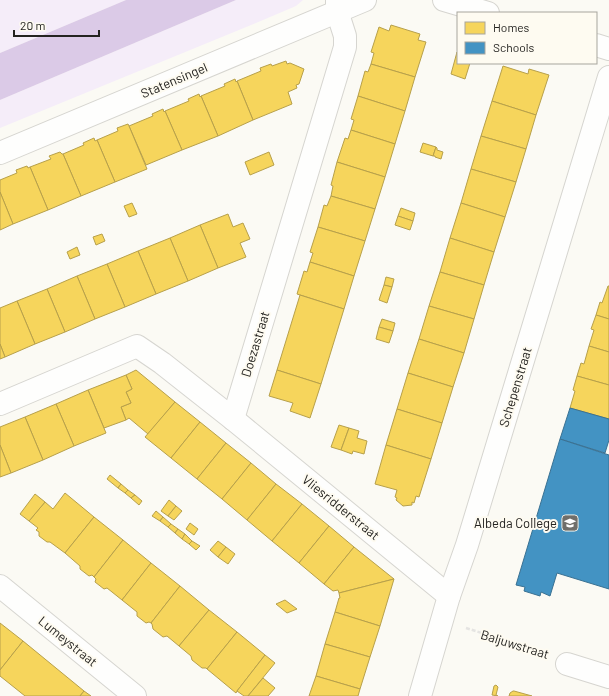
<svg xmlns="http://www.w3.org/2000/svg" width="609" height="696" font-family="Barlow,sans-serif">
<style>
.green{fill:#f5edf9}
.water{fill:#dbcae7}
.homes{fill:#f6d55c;stroke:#b7a04a}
.schools{fill:#4393c3;stroke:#3a7192}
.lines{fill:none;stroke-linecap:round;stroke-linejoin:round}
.minor-casing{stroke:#d6d5d0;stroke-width:24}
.path{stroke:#e5e4e2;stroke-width:2.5;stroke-dasharray:4 2;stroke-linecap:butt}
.minor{stroke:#fefefd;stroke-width:22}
.labels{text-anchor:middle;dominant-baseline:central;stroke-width:4;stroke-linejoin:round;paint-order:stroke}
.street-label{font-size:13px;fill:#242320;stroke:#fefbf1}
.poi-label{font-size:13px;fill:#242320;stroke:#fefbf1;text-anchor:end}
</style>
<rect width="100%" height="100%" fill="#fbfaf4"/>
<g class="green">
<path d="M 0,0 L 126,0 L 0,53 Z"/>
<path d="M 236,0 L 303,0 L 296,6 L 256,23 L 0,128 L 0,100 Z"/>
</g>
<path class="water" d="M 126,0 L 236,0 L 0,100 L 0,53 Z"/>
<g class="homes">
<path d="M 391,25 L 420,34 L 418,40 L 426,42 L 415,77 L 371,64 L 374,53 L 371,52 L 379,27 L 389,31 Z"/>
<path d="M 457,52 L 458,63 L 470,63 L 465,79 L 451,74 Z"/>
<path d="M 286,61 L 287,64 L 290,63 L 304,69 L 299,84 L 296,85 L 297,88 L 288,92 L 292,104 L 253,120 L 237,81 L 261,71 L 260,68 L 271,64 L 272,66 Z"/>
<path d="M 371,64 L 415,77 L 405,111 L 358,96 L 365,71 L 368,72 Z"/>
<path d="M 503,66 L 528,74 L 529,69 L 549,75 L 536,115 L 492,101 Z"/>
<path d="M 235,79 L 236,82 L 237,81 L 253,120 L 218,136 L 201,96 L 225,86 L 224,84 Z"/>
<path d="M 199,94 L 200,97 L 201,96 L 218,136 L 182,150 L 165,111 L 189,101 L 188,99 Z"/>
<path d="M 358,96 L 405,111 L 395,144 L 351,130 L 354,120 L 351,119 Z"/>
<path d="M 492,101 L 536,115 L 526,149 L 481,136 Z"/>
<path d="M 163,109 L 164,112 L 165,111 L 182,150 L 146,165 L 129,126 L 153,116 L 152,114 Z"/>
<path d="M 128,124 L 129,126 L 147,169 L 115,182 L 97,140 L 118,131 L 117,128 Z"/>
<path d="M 351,130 L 395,144 L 385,177 L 337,162 L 345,138 L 348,139 Z"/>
<path d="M 481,136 L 526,149 L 516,182 L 471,169 Z"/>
<path d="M 94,138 L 95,141 L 97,140 L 115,182 L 81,196 L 63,154 L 84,145 L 83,143 Z"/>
<path d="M 423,143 L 436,147 L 433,156 L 420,152 Z"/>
<path d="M 436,147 L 437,148 L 437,150 L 443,152 L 441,159 L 435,157 L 435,156 L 433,156 Z"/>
<path d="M 60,152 L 62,154 L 63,154 L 81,196 L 48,210 L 30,167 L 51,159 L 49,156 Z"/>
<path d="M 269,152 L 274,165 L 250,175 L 245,162 Z"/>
<path d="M 337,162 L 385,177 L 375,209 L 331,196 L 333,186 L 331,185 Z"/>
<path d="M 27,166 L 28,168 L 30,167 L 48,210 L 13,224 L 0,192 L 0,180 L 17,173 L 16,170 Z"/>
<path d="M 471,169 L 516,182 L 505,217 L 461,203 Z"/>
<path d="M 0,192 L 13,224 L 0,230 Z"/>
<path d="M 331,196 L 375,209 L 365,241 L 318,227 L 324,205 L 327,206 Z"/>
<path d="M 132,203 L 137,214 L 129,217 L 124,206 Z"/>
<path d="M 461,203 L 505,217 L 494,252 L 450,238 Z"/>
<path d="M 401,208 L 415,213 L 413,221 L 398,216 Z"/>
<path d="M 228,214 L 233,227 L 243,223 L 250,239 L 240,243 L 246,257 L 218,268 L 200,225 Z"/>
<path d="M 398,216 L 413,221 L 410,230 L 395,225 Z"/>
<path d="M 200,225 L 218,268 L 188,281 L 170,238 Z"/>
<path d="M 318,227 L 365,241 L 354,276 L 310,262 L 313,253 L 310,252 Z"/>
<path d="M 102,234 L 105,241 L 96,245 L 93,237 Z"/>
<path d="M 170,238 L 188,281 L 156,294 L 138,251 Z"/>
<path d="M 450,238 L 494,252 L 484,285 L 440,272 Z"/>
<path d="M 77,247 L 80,255 L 70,259 L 67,252 Z"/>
<path d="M 138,251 L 156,294 L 125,307 L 107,264 Z"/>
<path d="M 310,262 L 354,276 L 344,309 L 297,294 L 304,271 L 307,272 Z"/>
<path d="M 107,264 L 125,307 L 95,319 L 77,276 Z"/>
<path d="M 440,272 L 484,285 L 474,319 L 429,306 Z"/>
<path d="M 77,276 L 95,319 L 65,332 L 47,289 Z"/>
<path d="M 386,277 L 394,279 L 392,287 L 384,285 Z"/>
<path d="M 384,285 L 392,287 L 387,303 L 379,300 Z"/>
<path d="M 608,286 L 609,286 L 609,319 L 596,315 L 600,302 L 602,303 Z"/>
<path d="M 47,289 L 65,332 L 35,344 L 17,301 Z"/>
<path d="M 300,295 L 344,309 L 321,384 L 277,370 Z"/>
<path d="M 17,301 L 35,344 L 5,357 L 0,344 L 0,308 Z"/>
<path d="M 429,306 L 474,319 L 464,353 L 419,339 Z"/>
<path d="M 596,315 L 609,319 L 609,352 L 589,346 L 594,330 L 591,329 Z"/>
<path d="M 382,319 L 395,323 L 393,331 L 379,327 Z"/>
<path d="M 379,327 L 393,331 L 389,343 L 376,339 Z"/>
<path d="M 419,339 L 464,353 L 453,387 L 408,373 Z"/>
<path d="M 0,344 L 5,357 L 0,359 Z"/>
<path d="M 589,346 L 609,352 L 609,385 L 577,376 L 581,363 L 584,364 Z"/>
<path d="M 136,370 L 175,402 L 148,434 L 129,418 L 126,420 L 121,407 L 131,403 L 126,392 L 132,389 L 126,375 Z"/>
<path d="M 277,370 L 321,384 L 310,418 L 290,411 L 293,403 L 269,396 Z"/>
<path d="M 408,373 L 453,387 L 442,423 L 397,409 Z"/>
<path d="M 126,375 L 132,389 L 126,392 L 131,403 L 121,407 L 126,420 L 104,428 L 88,390 Z"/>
<path d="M 577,376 L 609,385 L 609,419 L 570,408 L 575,391 L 573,390 Z"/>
<path d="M 88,390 L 106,433 L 74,446 L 56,404 Z"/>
<path d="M 175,402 L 200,422 L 171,458 L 145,437 Z"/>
<path d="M 56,404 L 74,446 L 43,460 L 25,417 Z"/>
<path d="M 397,409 L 442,423 L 431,459 L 386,445 Z"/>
<path d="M 25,417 L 43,460 L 11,473 L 0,445 L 0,427 Z"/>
<path d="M 200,422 L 226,443 L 197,479 L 171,458 Z"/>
<path d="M 339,425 L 349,428 L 341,450 L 331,447 Z"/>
<path d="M 349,428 L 359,431 L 357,438 L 367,441 L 364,454 L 353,451 L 352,454 L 341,450 Z"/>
<path d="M 226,443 L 251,463 L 222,499 L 197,479 Z"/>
<path d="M 0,445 L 11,473 L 0,477 Z"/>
<path d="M 386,445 L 431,459 L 419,497 L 416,496 L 414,503 L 412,502 L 412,505 L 403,506 L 396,500 L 397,498 L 395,497 L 397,490 L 375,484 Z"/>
<path d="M 251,463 L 276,484 L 247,520 L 222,499 Z"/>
<path d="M 110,475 L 121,484 L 118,488 L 107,479 Z"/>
<path d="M 121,484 L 128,490 L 125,493 L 118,488 Z"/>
<path d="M 276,484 L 302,504 L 272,541 L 247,520 Z"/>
<path d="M 128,490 L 135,495 L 131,498 L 125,493 Z"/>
<path d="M 65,493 L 94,517 L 65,553 L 50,542 L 47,542 L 39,536 L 39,532 L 36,530 L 38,528 L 29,521 L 45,502 L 53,509 Z"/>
<path d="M 35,494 L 45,502 L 29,521 L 20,514 Z"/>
<path d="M 135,495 L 142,501 L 139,505 L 131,498 Z"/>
<path d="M 169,500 L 176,506 L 168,516 L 161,511 Z"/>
<path d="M 302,504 L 329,526 L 299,563 L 272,541 Z"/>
<path d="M 176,506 L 182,511 L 174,520 L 168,516 Z"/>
<path d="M 156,511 L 163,517 L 160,521 L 152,516 Z"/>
<path d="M 94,517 L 123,540 L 94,577 L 92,575 L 89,576 L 80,569 L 80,566 L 65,553 Z"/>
<path d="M 163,517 L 171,524 L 168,527 L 160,521 Z"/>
<path d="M 190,523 L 198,529 L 194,535 L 186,529 Z"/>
<path d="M 171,524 L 178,529 L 175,533 L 168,527 Z"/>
<path d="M 329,526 L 354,547 L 324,584 L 299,563 Z"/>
<path d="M 178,529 L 185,534 L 182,539 L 175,533 Z"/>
<path d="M 185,534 L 192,541 L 189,544 L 182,539 Z"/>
<path d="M 123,540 L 151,563 L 122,600 L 107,588 L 104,589 L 95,582 L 96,579 L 94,577 Z"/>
<path d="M 192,541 L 200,546 L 196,550 L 189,544 Z"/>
<path d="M 218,541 L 226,547 L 218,557 L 210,550 Z"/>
<path d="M 226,547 L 235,554 L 228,564 L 218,557 Z"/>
<path d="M 354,547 L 394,579 L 339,593 L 338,590 L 333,591 L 324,584 Z"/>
<path d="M 151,563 L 180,586 L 151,623 L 149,622 L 146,623 L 137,616 L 137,612 L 122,600 Z"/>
<path d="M 394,579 L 380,626 L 335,612 L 339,598 L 340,598 L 339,593 Z"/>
<path d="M 180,586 L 209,610 L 179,646 L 167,636 L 163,637 L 153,629 L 152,624 L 151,623 Z"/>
<path d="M 285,600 L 297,609 L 287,613 L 276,604 Z"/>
<path d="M 209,610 L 237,632 L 207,669 L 206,668 L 202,668 L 192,660 L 191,656 L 179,646 Z"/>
<path d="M 335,612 L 380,626 L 370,657 L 325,644 Z"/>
<path d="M 0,623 L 23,641 L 0,670 Z"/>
<path d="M 237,632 L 265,655 L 237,691 L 236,693 L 207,669 Z"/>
<path d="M 23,641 L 84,691 L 80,696 L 25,696 L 0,676 L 0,670 Z"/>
<path d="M 325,644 L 370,657 L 360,689 L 316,676 Z"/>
<path d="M 265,655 L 275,663 L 248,696 L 244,696 L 237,691 Z"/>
<path d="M 316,676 L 360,689 L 358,696 L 309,696 Z"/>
<path d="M 263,678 L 275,688 L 268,696 L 248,696 Z"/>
<path d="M 496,685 L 498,687 L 496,695 L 498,696 L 492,695 L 494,686 Z"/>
<path d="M 84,691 L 91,696 L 80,696 Z"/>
<path d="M 513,691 L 514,691 L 532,696 L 509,696 L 510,693 Z"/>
</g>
<g class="schools">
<path d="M 570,408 L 609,419 L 609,440 L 605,453 L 560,439 Z"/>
<path d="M 560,439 L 609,455 L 609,589 L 557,573 L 550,596 L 541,592 L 540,596 L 524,591 L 525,587 L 516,585 Z"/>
</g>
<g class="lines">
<g class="minor-casing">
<g id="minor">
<path d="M 444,0 L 488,13"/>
<path d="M 596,45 L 609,49"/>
<path d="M 0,153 L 365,0"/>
<path d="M 0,404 L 137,346 L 162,363 L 233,419 L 449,596"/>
<path d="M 233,419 L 345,47 L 345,36 L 337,11 L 337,0"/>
<path d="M 0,586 L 135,696"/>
<path d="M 567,664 L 609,677"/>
<path d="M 420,696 L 449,596 L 467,545 L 609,77"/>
</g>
</g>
<path class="path" d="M 466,628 L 545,653"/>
<use href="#minor" class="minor"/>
</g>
<defs>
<g id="university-square" transform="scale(0.9)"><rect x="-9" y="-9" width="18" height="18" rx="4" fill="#6f6e6a" stroke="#fefbf1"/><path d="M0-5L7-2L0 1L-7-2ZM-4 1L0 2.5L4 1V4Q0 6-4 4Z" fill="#fff"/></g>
</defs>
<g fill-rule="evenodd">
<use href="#university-square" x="570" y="523"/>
</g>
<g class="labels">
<g class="street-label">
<text transform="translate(174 80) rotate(-23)">Statensingel</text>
<text transform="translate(255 344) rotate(-73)">Doezastraat</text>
<text transform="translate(515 387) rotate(-73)">Schepenstraat</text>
<text transform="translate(341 507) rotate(39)">Vliesridderstraat</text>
<text transform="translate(68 641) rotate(39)">Lumeystraat</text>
<text transform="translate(515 644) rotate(17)">Baljuwstraat</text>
</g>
<g class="poi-label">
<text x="557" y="523">Albeda College</text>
</g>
</g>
<rect x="457" y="12" width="140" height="52" fill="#fefbf1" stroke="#a7a59d"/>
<rect x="465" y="22" width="20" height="12" fill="#f6d55c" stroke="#a7a59d"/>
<text x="493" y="32" font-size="12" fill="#242320">Homes</text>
<rect x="465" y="42" width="20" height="12" fill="#4393c3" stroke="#a7a59d"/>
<text x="493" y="52" font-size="12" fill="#242320">Schools</text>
<path d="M14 30v6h85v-6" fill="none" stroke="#242320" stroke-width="2"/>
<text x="20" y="30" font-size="12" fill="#242320" stroke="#fefbf1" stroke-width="3" paint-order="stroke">20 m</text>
</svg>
